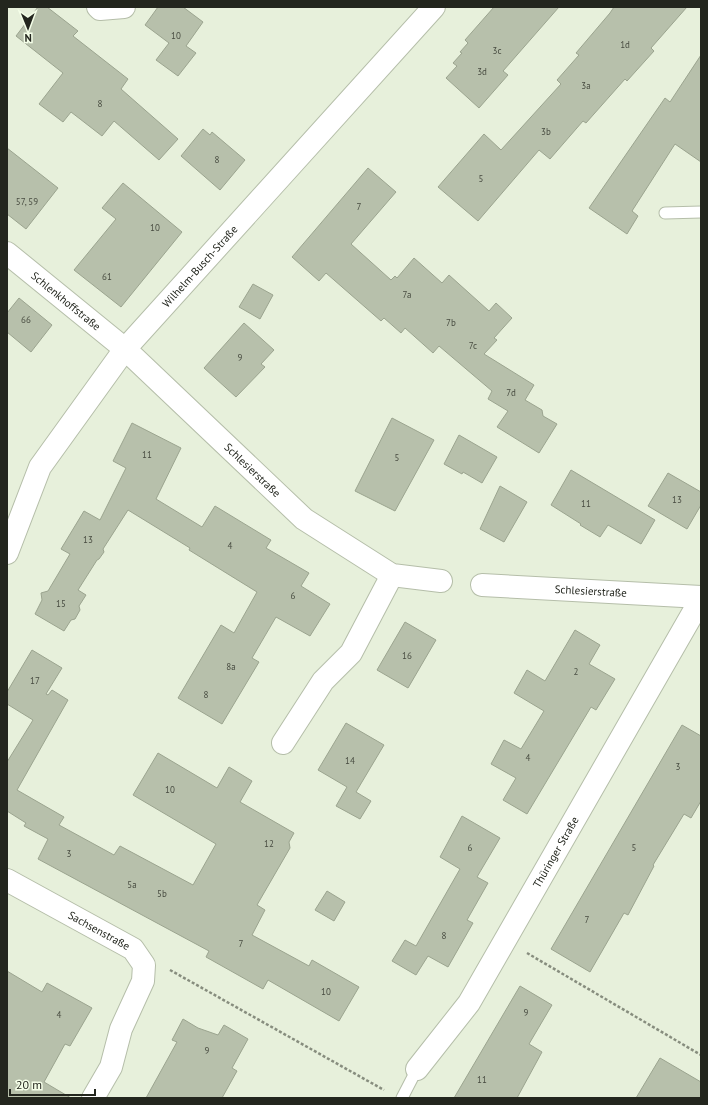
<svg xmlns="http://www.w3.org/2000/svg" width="708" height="1105" font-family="'PT Sans',sans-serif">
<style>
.building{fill:#b7c0ab;stroke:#9ba48f}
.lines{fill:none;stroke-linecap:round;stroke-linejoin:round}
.lane-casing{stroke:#b5bea9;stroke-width:13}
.street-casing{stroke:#b5bea9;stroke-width:24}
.path{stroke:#878d7e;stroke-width:2.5;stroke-dasharray:3 2;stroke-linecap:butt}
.lane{stroke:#fff;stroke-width:11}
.street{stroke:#fff;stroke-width:22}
.labels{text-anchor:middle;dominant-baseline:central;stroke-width:3;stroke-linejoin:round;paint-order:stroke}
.number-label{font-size:9px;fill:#484c41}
.street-label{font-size:11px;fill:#23261e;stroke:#f4fee8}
</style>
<rect width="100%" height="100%" fill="#e7f0db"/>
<g class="building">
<path d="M 38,7 L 47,7 L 78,31 L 73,36 L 128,79 L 121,89 L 178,139 L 159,160 L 114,121 L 102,136 L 71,112 L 63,122 L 39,104 L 63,73 L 16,36 Z"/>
<path d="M 158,7 L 183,7 L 203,22 L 186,46 L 196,53 L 178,76 L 156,60 L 169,43 L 145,25 Z"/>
<path d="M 494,7 L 559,7 L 503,71 L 508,75 L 479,108 L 446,78 L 457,66 L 453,63 L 462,53 L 460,52 L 468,43 L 465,40 Z"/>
<path d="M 614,7 L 687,7 L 651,48 L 654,51 L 627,81 L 625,79 L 586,123 L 583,121 L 550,159 L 539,150 L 478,221 L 438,187 L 484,134 L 501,150 L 561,84 L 557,80 L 579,55 L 576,53 L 610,13 Z"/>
<path d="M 701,55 L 701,162 L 675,144 L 632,211 L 638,216 L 627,234 L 589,208 L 665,98 L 670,102 Z"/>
<path d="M 203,129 L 210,135 L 212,132 L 245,160 L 220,190 L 181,156 Z"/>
<path d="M 7,148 L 58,188 L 26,229 L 7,214 Z"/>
<path d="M 368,168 L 396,192 L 351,244 L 391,280 L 395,276 L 397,278 L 414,258 L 442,283 L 449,275 L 489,311 L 496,303 L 512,318 L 494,338 L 497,340 L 484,354 L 534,385 L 525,400 L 542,410 L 543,416 L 557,424 L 539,453 L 497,427 L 508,411 L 488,399 L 492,391 L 439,346 L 433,353 L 405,328 L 401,333 L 384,318 L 381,321 L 326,273 L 319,281 L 292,257 Z"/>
<path d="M 123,183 L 182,232 L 121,307 L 74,270 L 116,219 L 102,208 Z"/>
<path d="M 253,284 L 273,295 L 260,319 L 239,307 Z"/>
<path d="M 19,298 L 52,325 L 31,352 L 7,332 L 7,313 Z"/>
<path d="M 244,323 L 274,350 L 261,364 L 265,367 L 236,397 L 204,368 Z"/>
<path d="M 392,418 L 434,440 L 395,511 L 355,491 Z"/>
<path d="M 132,423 L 181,448 L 156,499 L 202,527 L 215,506 L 271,540 L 266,548 L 309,573 L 301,586 L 330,604 L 310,636 L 276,617 L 252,658 L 259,662 L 222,724 L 178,698 L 221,625 L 234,633 L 257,592 L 189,550 L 190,548 L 128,510 L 103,549 L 104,552 L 99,559 L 97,560 L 78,590 L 86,595 L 79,606 L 80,610 L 75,619 L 71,620 L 64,631 L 35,614 L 42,600 L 41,593 L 48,591 L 70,554 L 61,549 L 84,511 L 100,520 L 126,468 L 113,461 Z"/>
<path d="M 459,435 L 497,457 L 482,483 L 463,472 L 462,474 L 444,464 Z"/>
<path d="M 571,470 L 655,520 L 641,544 L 608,525 L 600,537 L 580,525 L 581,524 L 551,505 Z"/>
<path d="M 668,473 L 701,492 L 701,505 L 687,529 L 648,506 Z"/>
<path d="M 500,486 L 527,502 L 504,542 L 480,529 Z"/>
<path d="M 405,622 L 436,640 L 408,688 L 377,670 Z"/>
<path d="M 575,630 L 600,645 L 589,664 L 615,679 L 596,710 L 591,707 L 527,814 L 503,800 L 516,778 L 491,764 L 504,740 L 521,749 L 544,711 L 514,693 L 527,670 L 545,681 Z"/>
<path d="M 32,650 L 62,668 L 46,694 L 48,695 L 52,690 L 68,700 L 17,790 L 64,817 L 59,825 L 114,855 L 120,846 L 193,885 L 216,844 L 133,795 L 158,753 L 217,788 L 229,767 L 252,781 L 240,802 L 294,833 L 289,842 L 290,848 L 257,905 L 265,910 L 252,935 L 309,966 L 312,960 L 359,987 L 339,1021 L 268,980 L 263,989 L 206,957 L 209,951 L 38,859 L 48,839 L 24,826 L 26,823 L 7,811 L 7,762 L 33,720 L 7,704 L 7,692 Z"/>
<path d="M 346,723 L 384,745 L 356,792 L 371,801 L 360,819 L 336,806 L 347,787 L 318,770 Z"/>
<path d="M 682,725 L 701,736 L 701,801 L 691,818 L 684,814 L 653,865 L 654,866 L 628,915 L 624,913 L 590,972 L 551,949 Z"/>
<path d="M 462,816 L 500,838 L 477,877 L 488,883 L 467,920 L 473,923 L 448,967 L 428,956 L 416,975 L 392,961 L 405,940 L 416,946 L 460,869 L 440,857 Z"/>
<path d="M 327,891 L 345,902 L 334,921 L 315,910 Z"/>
<path d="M 7,971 L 42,992 L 47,983 L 92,1008 L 70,1046 L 65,1044 L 44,1082 L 71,1098 L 7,1098 Z"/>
<path d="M 520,986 L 552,1005 L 529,1044 L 542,1052 L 517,1098 L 454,1098 Z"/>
<path d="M 183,1019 L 198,1028 L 218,1035 L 224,1025 L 248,1039 L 232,1068 L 237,1071 L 222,1098 L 146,1098 L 177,1042 L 172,1040 Z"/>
<path d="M 660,1058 L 701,1082 L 701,1098 L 636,1098 Z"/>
</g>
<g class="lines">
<g class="lane-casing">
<g id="lane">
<path d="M 665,213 L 701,212"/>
<path d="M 402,1098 L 417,1069"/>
</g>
</g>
<g class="street-casing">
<g id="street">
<path d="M 98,7 L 100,9 L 124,7"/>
<path id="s1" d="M 7,253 L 125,349 L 304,519 L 392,575 L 441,581"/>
<path id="s2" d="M 7,553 L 40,467 L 125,349 L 434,7"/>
<path id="s3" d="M 482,585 L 701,597"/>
<path d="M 283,743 L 323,681 L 351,653 L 392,575"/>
<path id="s4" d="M 7,880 L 133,949 L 144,965 L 143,981 L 121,1029 L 111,1067 L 93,1098"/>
<path id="s5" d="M 417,1069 L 469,1003 L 701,599"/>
</g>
</g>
<g class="path">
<path d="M 527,953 L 701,1055"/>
<path d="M 170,970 L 384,1090"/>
</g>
<use href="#lane" class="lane"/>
<use href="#street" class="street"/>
</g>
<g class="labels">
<g class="number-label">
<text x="176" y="35">10</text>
<text x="625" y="44">1d</text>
<text x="497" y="50">3c</text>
<text x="482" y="71">3d</text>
<text x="586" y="85">3a</text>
<text x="100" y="103">8</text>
<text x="546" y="131">3b</text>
<text x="217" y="159">8</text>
<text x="481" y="178">5</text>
<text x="27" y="201">57, 59</text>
<text x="359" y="206">7</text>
<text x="155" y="227">10</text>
<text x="107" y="276">61</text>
<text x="407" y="294">7a</text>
<text x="26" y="319">66</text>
<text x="451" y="322">7b</text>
<text x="473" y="345">7c</text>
<text x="240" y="357">9</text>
<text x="511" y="392">7d</text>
<text x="147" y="454">11</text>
<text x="397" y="457">5</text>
<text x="677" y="499">13</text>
<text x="586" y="503">11</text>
<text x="88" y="539">13</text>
<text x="230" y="545">4</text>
<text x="293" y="595">6</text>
<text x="61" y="603">15</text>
<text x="407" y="655">16</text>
<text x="231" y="666">8a</text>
<text x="576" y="671">2</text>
<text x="35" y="680">17</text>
<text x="206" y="694">8</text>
<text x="528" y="757">4</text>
<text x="350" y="760">14</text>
<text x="678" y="766">3</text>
<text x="170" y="789">10</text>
<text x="269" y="843">12</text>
<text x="470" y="847">6</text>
<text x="634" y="847">5</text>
<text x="69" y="853">3</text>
<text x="132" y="884">5a</text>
<text x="162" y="893">5b</text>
<text x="587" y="919">7</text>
<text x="444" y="935">8</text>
<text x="241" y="943">7</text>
<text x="326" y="991">10</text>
<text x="526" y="1012">9</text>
<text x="59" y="1014">4</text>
<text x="207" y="1050">9</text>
<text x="482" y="1079">11</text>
</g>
<g class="street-label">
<text stroke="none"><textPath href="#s2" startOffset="349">Wilhelm-Busch-Straße</textPath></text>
<text stroke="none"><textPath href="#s1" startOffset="76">Schlenkhoffstraße</textPath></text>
<text stroke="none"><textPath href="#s1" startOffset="328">Schlesierstraße</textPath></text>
<text stroke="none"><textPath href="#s3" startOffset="109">Schlesierstraße</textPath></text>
<text stroke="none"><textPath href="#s5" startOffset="258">Thüringer Straße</textPath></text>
<text stroke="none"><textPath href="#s4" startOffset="105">Sachsenstraße</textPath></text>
</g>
</g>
<rect width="708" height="1105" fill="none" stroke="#23261e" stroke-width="16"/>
<g transform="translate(28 28) rotate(179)" stroke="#f4fee8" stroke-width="3" paint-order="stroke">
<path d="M0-3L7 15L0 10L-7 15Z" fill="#23261e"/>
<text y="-6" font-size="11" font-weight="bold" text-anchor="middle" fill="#23261e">N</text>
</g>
<path d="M10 1089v6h85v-6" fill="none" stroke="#23261e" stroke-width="2"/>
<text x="16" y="1089" font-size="12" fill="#23261e" stroke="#f4fee8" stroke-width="3" paint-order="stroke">20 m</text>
</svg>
